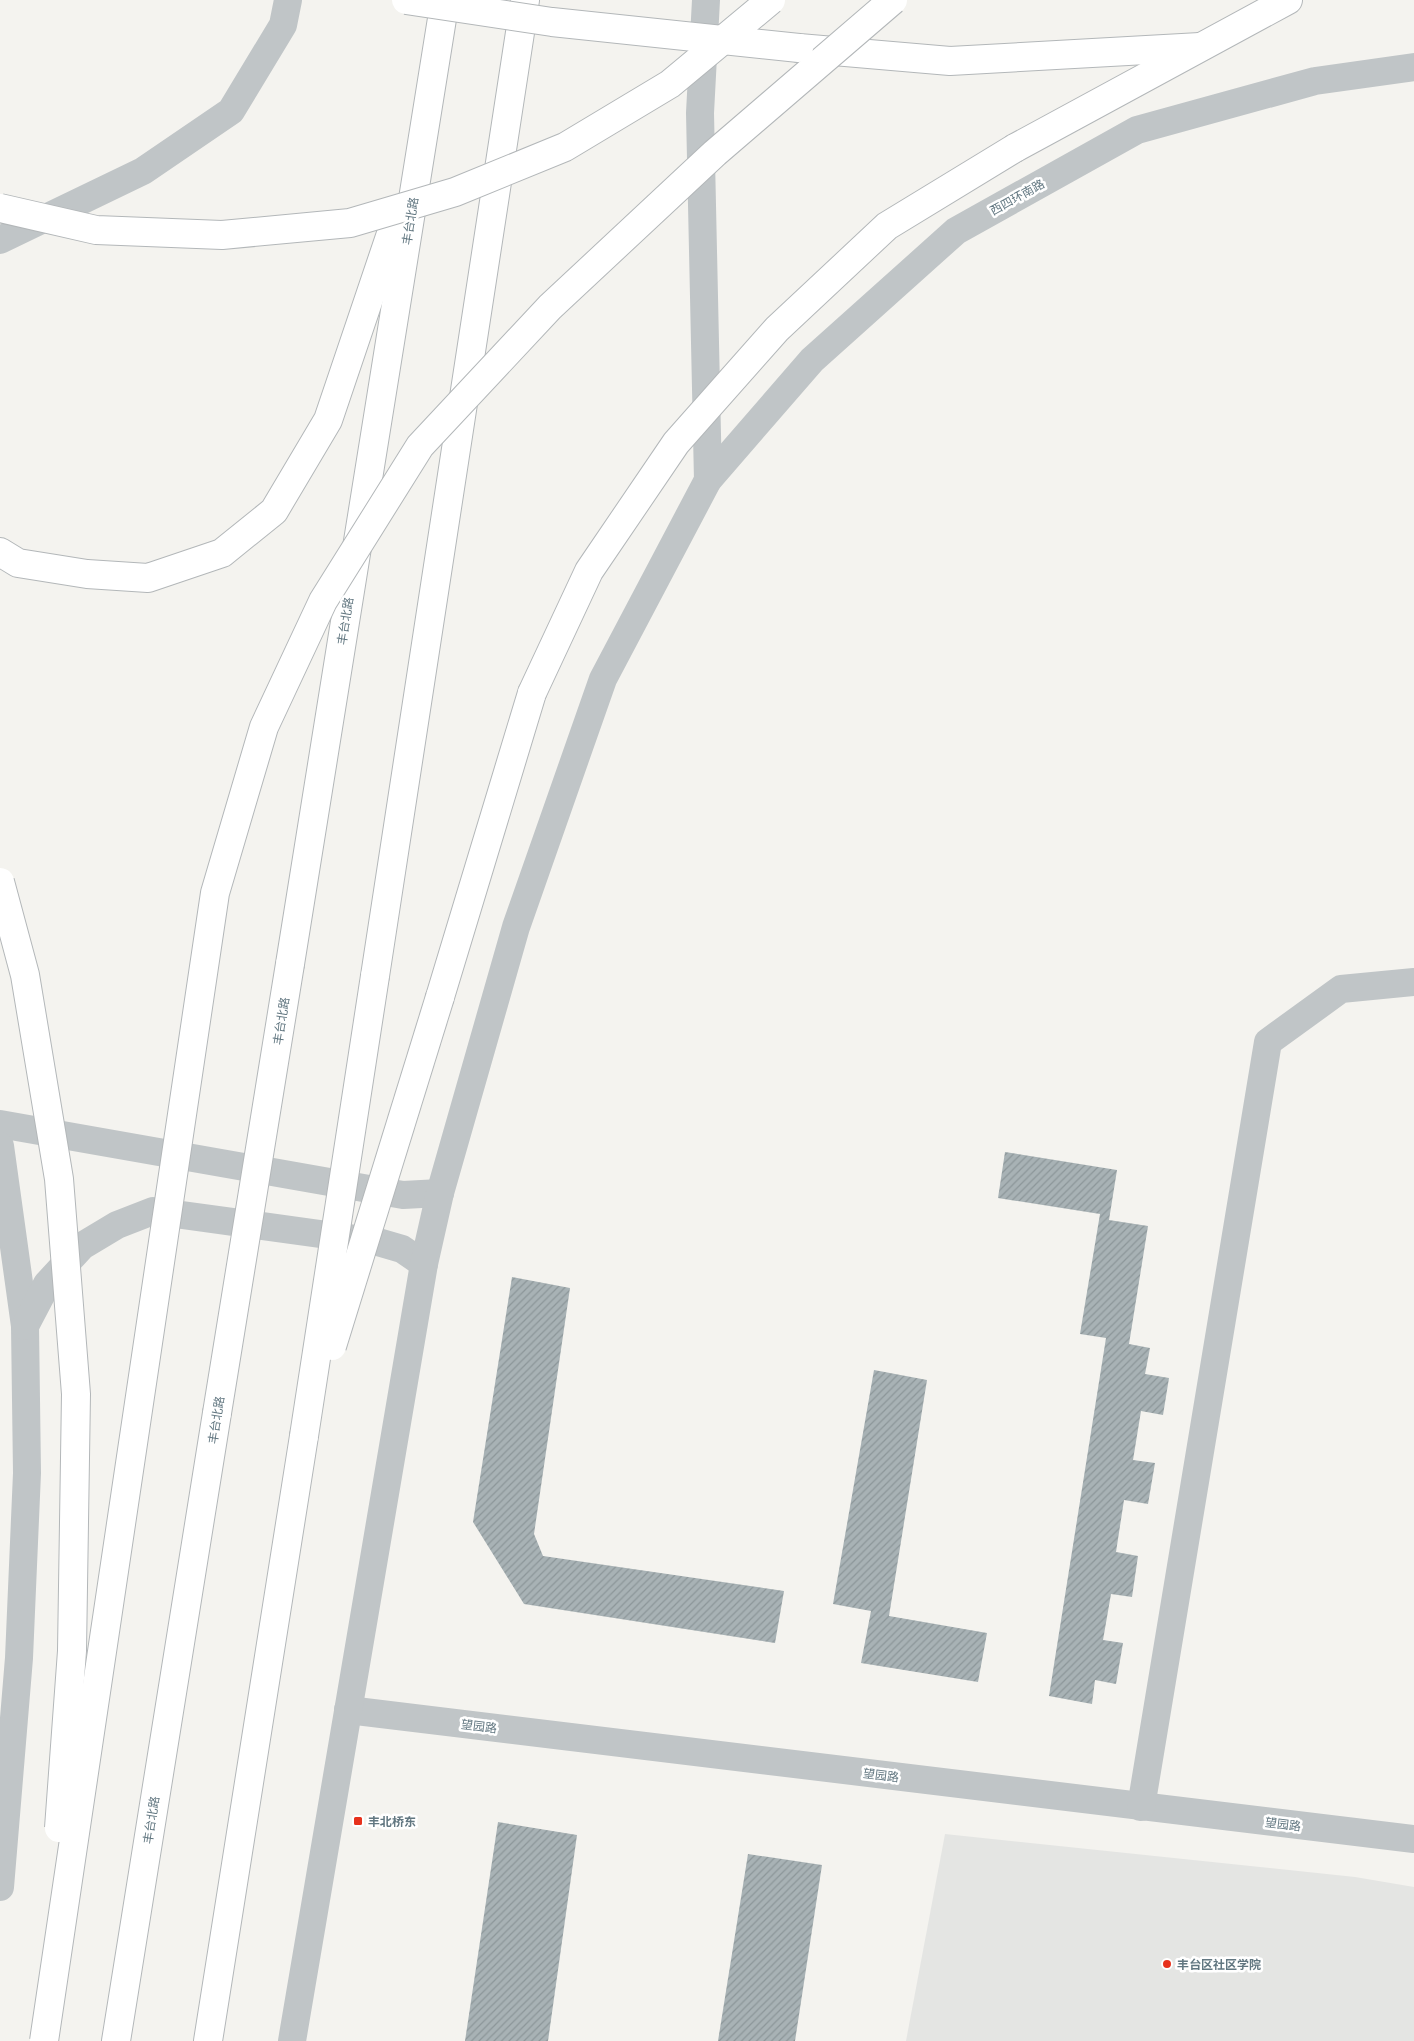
<svg xmlns="http://www.w3.org/2000/svg" width="1414" height="2041" font-family="'Golos Text','Noto Sans SC',sans-serif">
<style>
.built{fill:#e4e5e3}
.building{fill:url(#building-hatch)}
.lines{fill:none;stroke-linecap:round;stroke-linejoin:round}
.highway-casing{stroke:#b3b7b9;stroke-width:30}
.minor{stroke:#c0c5c7;stroke-width:28}
.highway{stroke:#fff;stroke-width:28}
.highway-bridge-casing{stroke:#b3b7b9;stroke-width:30;stroke-linecap:butt}
.highway-bridge{stroke:#fff;stroke-width:28}
.poi-dot{fill:#e7311c;stroke:#fff;stroke-width:2}
.labels{text-anchor:middle;dominant-baseline:central;stroke-width:5;stroke-linejoin:round;paint-order:stroke}
.street-label{font-size:12px;fill:#627781;stroke:#fff}
.poi-label{font-size:12px;font-weight:bold;fill:#627781;stroke:#fff;text-anchor:start}
</style>
<defs>
<pattern id="building-hatch" width="6" height="6" patternUnits="userSpaceOnUse" patternTransform="scale(1.25)"><rect width="6" height="6" fill="#a8b2b5"/><path d="M-1 1l2-2M0 6l6-6M5 7l2-2" fill="none" stroke="#8c9699"/></pattern>
</defs>
<rect width="100%" height="100%" fill="#f4f3ef"/>
<path class="built" d="M 945,1834 L 1355,1877 L 1414,1887 L 1414,2041 L 906,2041 Z"/>
<g class="building">
<path d="M 1005,1152 L 1117,1170 L 1109,1220 L 1148,1226 L 1129,1344 L 1150,1348 L 1145,1374 L 1169,1378 L 1163,1415 L 1141,1411 L 1133,1460 L 1155,1463 L 1148,1504 L 1124,1500 L 1116,1552 L 1138,1556 L 1132,1597 L 1111,1594 L 1103,1640 L 1123,1643 L 1116,1684 L 1095,1680 L 1092,1704 L 1049,1696 L 1106,1338 L 1080,1334 L 1100,1214 L 998,1198 Z"/>
<path d="M 512,1277 L 570,1288 L 534,1534 L 543,1556 L 784,1591 L 775,1643 L 524,1604 L 473,1522 Z"/>
<path d="M 874,1370 L 927,1380 L 889,1616 L 987,1633 L 978,1682 L 861,1663 L 871,1611 L 833,1604 Z"/>
<path d="M 498,1822 L 577,1835 L 548,2041 L 465,2041 Z"/>
<path d="M 748,1854 L 822,1865 L 795,2041 L 718,2041 Z"/>
</g>
<g class="lines">
<g class="highway-casing">
<g id="highway">
<path d="M 799,48 L 950,61 L 1200,47"/>
<path d="M 1015,148 L 1288,0"/>
<path d="M 0,552 L 18,563 L 87,574 L 148,578 L 222,553 L 274,511 L 328,420 L 399,210"/>
<path d="M 290,964 L 445,0"/>
<path d="M 375,976 L 525,0"/>
<path d="M 440,997 L 532,693"/>
<path d="M 116,2041 L 217,1413"/>
<path d="M 208,2041 L 304,1436"/>
</g>
</g>
<g class="minor">
<path d="M 706,0 L 700,113 L 708,480"/>
<path d="M 0,240 L 143,171 L 231,111 L 283,25 L 288,0"/>
<path d="M 0,1124 L 403,1195 L 440,1193"/>
<path d="M 0,1146 L 25,1326 L 27,1473 L 19,1658 L 0,1887"/>
<path d="M 25,1326 L 47,1284 L 82,1246 L 117,1225 L 153,1211 L 378,1242 L 402,1249 L 424,1264"/>
<path d="M 348,1710 L 1414,1839"/>
<path d="M 1141,1807 L 1268,1042 L 1341,989 L 1414,982"/>
<path d="M 292,2041 L 424,1264 L 440,1193 L 516,927 L 603,679 L 708,480 L 812,360 L 956,231 L 1137,130 L 1315,81 L 1414,67"/>
</g>
<use href="#highway" class="highway"/>
<g class="highway-bridge-casing">
<g id="highway-bridge">
<path d="M 406,0 L 552,22 L 799,48"/>
<path d="M 0,208 L 96,230 L 222,235 L 350,223 L 455,192 L 565,147 L 670,84 L 771,0"/>
<path d="M 532,693 L 589,571 L 676,443 L 777,329 L 887,226 L 1015,148"/>
<path d="M 0,882 L 25,975 L 59,1179 L 76,1394 L 72,1651 L 59,1828"/>
<path d="M 332,1346 L 440,997"/>
<path d="M 217,1413 L 290,964"/>
<path d="M 304,1436 L 375,976"/>
<path d="M 44,2041 L 215,893 L 264,727 L 323,601 L 420,446 L 550,307 L 715,153 L 893,0"/>
</g>
</g>
<use href="#highway-bridge" class="highway-bridge"/>
</g>
<g class="poi-dot">
<rect x="353" y="1816" width="10" height="10" rx="2.5"/>
<circle cx="1167" cy="1964" r="5"/>
</g>
<g class="labels">
<g class="street-label">
<text transform="translate(1017 197) rotate(-29)">西四环南路</text>
<text transform="translate(410 221) rotate(-81)">丰台北路</text>
<text transform="translate(345 621) rotate(-81)">丰台北路</text>
<text transform="translate(281 1021) rotate(-81)">丰台北路</text>
<text transform="translate(216 1420) rotate(-81)">丰台北路</text>
<text transform="translate(479 1726) rotate(7)">望园路</text>
<text transform="translate(881 1775) rotate(7)">望园路</text>
<text transform="translate(151 1820) rotate(-81)">丰台北路</text>
<text transform="translate(1283 1824) rotate(7)">望园路</text>
</g>
<g class="poi-label">
<text x="368" y="1821">丰北桥东</text>
<text x="1177" y="1964">丰台区社区学院</text>
</g>
</g>
</svg>
